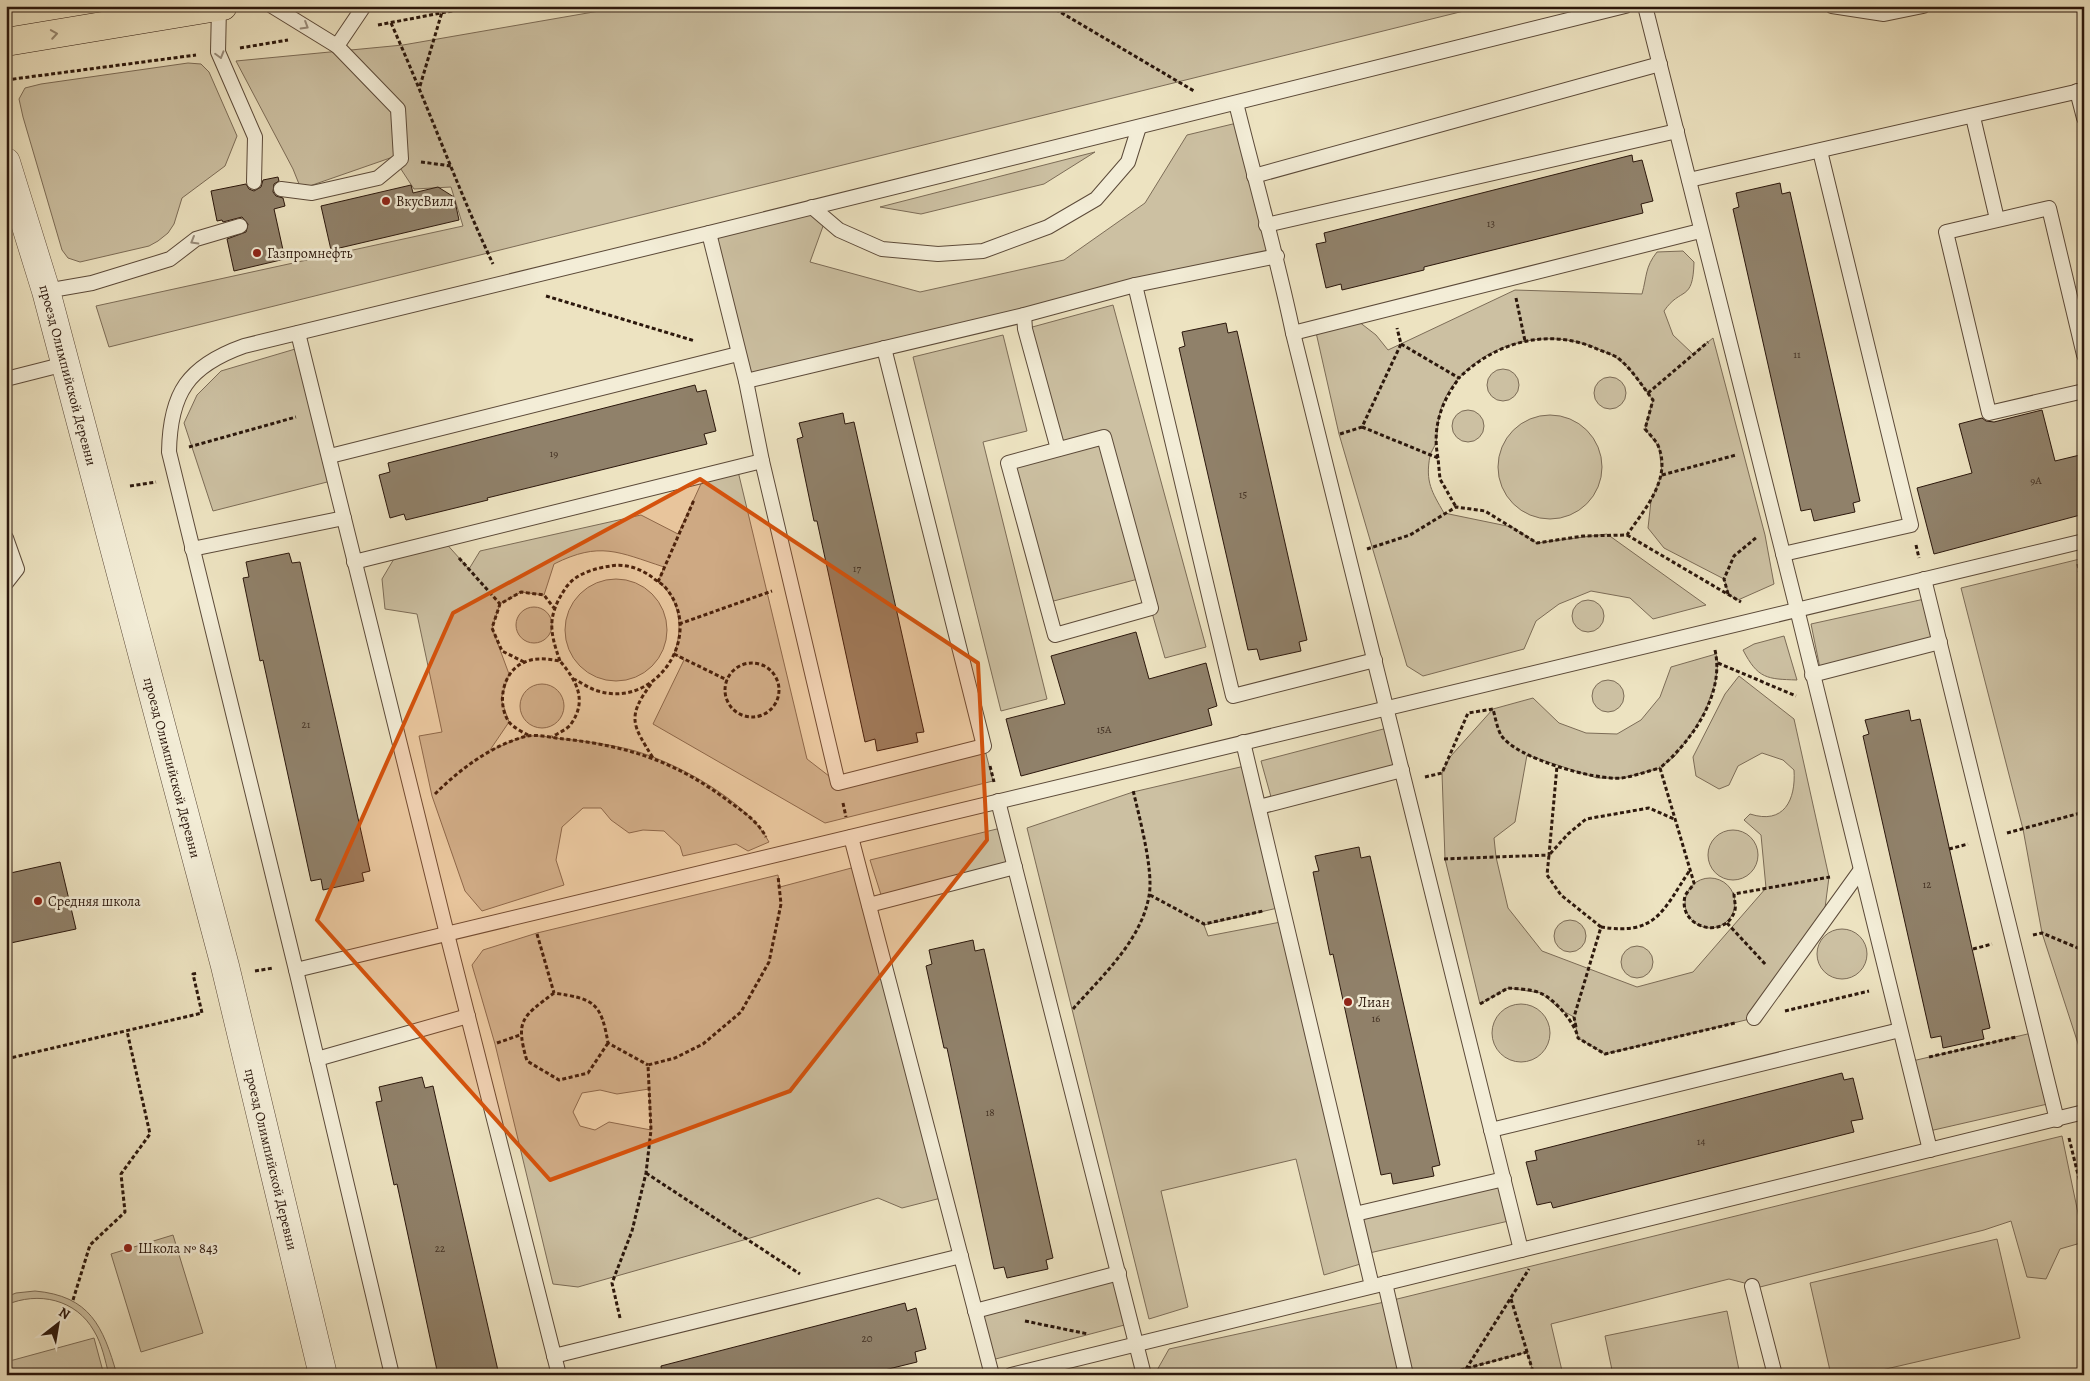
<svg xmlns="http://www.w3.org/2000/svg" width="2090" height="1381" font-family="Alegreya,serif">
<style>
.green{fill:#ccc0a2;stroke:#7c6c57;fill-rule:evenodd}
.building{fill:#90816a;stroke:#2b170c}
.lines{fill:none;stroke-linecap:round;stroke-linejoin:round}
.service-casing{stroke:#5c4a39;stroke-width:16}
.minor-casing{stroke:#5c4a39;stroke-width:29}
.primary-casing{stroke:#2b170c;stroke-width:29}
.path{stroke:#2b170c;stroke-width:3;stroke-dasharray:4 2.5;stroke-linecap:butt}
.service{stroke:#f3edd7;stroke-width:14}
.minor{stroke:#f3edd7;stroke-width:28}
.primary{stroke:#ede3c1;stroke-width:28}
.oneway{stroke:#998d7c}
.oneway2{stroke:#968770}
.marked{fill:#d5520c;fill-opacity:0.2;stroke:#d5520c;stroke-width:4;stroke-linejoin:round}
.poi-dot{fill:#8f2418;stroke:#f3edd7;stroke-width:2}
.labels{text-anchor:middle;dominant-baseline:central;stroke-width:5;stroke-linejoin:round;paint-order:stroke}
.number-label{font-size:11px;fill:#443224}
.poi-label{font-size:14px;fill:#2b170c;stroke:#f3edd7;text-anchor:start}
.street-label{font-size:14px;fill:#2b170c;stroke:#f3edd7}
</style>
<rect width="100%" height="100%" fill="#ede3c1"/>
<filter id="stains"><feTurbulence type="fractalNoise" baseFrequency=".004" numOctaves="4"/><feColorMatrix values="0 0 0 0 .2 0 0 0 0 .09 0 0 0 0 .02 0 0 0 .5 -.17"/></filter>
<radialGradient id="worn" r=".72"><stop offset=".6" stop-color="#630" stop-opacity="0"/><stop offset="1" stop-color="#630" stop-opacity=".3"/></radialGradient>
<g class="green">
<path d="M 628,6 L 1484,6 L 109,347 L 96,306 L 463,226 L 451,187 L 414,189 L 393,157 L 301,189 L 293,169 L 236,61 L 403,45 Z"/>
<path d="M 188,63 L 201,64 L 209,72 L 237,136 L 225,166 L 182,198 L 174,224 L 168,233 L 158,241 L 149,246 L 80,262 L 68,258 L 62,250 L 23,117 L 19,99 L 25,88 L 41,84 Z"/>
<path d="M 1241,122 L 1277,256 L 746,381 L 709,233 L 812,207 L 826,218 L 810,262 L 920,292 L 1064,260 L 1145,203 L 1187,135 Z"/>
<path d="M 1095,152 L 1044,184 L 921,214 L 880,207 Z"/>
<path d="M 1683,251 L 1694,262 C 1693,303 1681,286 1664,311 L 1673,335 L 1693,354 L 1713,338 L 1765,535 L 1774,584 L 1738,600 L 1729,595 L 1724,579 L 1664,548 L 1648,528 L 1651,501 L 1662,474 L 1659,447 L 1645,429 L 1653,400 C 1642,386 1632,370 1618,359 C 1613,354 1604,352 1598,349 C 1547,326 1480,343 1449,391 C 1437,411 1439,422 1436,442 C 1435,447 1431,451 1430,456 C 1425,482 1432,492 1444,513 L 1512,527 L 1537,543 L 1607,534 L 1706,605 L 1653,619 L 1630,598 L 1591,591 L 1559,604 L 1536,621 L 1524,649 L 1423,676 L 1407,666 L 1339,434 L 1315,328 L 1354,318 L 1376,335 L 1388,350 L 1515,290 L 1642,294 C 1647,276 1645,267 1657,252 Z"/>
<path d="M 1113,305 L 1206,647 L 1165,658 L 1142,578 L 1046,603 L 1008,463 L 1058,449 L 1025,329 Z"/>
<path d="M 1003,335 L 1027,431 L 983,442 L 1047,699 L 1001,711 L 913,357 Z"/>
<path d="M 302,347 L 335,480 L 213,511 L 184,423 L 197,395 L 221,371 Z"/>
<circle cx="1503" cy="385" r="16"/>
<circle cx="1610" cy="393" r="16"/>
<circle cx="1468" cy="426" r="16"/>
<circle cx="1550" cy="467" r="52"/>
<path d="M 737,467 L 807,759 L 838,783 L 984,746 L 993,781 L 825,823 L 653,724 L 684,660 L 674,654 C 683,630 681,599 658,582 L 664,567 C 618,552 600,541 554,564 L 544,595 L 521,592 L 500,604 L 492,628 L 509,674 L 501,699 L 509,722 L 490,750 C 502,747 517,737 529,736 C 541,735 553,738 564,739 C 585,741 607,744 628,749 C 673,760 748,801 769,842 L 748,851 L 736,844 L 683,856 L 680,846 L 664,831 L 643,830 L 629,833 L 611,820 L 601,808 L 583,808 L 562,827 L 556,860 L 564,885 L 482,911 L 465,891 L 432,796 L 419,736 L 442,732 L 417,614 L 385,609 L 382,579 L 398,552 L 443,540 L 469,569 L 480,551 L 641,515 L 678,534 L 705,475 Z"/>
<path d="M 2084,558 L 2084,946 L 2078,948 L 2084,975 L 2084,1062 L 2042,933 L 2023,829 L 1961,588 Z"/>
<circle cx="616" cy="630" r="51"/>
<path d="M 1929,598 L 1940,642 L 1821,673 L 1811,624 Z"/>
<circle cx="1588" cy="616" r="16"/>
<circle cx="534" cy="625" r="18"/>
<path d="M 1784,636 L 1797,680 C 1767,679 1758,679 1743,650 L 1754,644 Z"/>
<path d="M 1716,654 L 1718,663 L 1715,684 L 1706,709 L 1694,730 L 1675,756 L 1660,768 L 1623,778 L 1597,778 L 1527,755 L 1515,822 L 1494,838 L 1496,857 L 1508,908 L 1542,951 L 1637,987 L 1693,972 L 1766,888 L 1761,835 L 1744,820 L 1750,814 C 1784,825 1796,800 1794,770 L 1783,760 L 1762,753 L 1738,766 L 1729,785 L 1719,789 L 1696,776 L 1693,757 L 1725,694 L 1739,676 L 1794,719 L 1829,877 L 1825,908 L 1780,982 L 1754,1018 L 1605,1054 L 1578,1038 L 1574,1017 L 1561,1010 L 1541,993 L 1508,988 L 1480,1004 L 1445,859 L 1442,773 L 1450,757 L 1493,709 L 1533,698 L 1559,723 L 1586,733 L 1617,734 L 1641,720 L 1660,697 L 1671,667 Z"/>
<circle cx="1608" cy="696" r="16"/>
<circle cx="542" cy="706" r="22"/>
<path d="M 1391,727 L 1402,770 L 1273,804 L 1261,761 Z"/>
<path d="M 1249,765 L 1282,907 L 1204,925 L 1208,936 L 1286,921 L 1355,1214 L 1504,1179 L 1513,1220 L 1365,1254 L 1367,1262 L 1324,1275 L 1296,1159 L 1161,1191 L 1188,1307 L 1149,1319 L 1027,828 L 1133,792 Z"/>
<path d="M 1005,827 L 1015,867 L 883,901 L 870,860 Z"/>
<circle cx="1733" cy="855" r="25"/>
<path d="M 859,866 L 945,1197 L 902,1208 L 878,1198 L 747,1239 L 578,1287 L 553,1284 L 495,1044 L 472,965 L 483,950 L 537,933 L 778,875 L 780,887 ZM 649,1089 L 651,1130 L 609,1122 L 595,1130 L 580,1126 L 573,1112 L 582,1093 L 600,1090 L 617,1094 Z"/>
<circle cx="1710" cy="903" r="25"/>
<circle cx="1570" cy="936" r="16"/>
<circle cx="1842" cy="954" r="25"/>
<circle cx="1637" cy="962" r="16"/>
<circle cx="1521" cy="1033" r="29"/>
<path d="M 2036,1032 L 2052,1103 L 1925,1132 L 1908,1062 Z"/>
<path d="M 2062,1136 L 2084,1242 L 2060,1249 L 2046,1279 L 2027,1277 L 2011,1221 L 1984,1230 L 1760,1287 L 1729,1279 L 1551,1324 L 1563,1375 L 1534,1375 L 1527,1352 L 1442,1375 L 1157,1375 L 1156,1372 L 1169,1349 L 1389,1301 Z"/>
<path d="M 173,1235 L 203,1333 L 141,1352 L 111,1254 Z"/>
<path d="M 1997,1239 L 2020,1338 L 1860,1375 L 1831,1375 L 1810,1283 Z"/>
<path d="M 1119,1273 L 1132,1323 L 988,1361 L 975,1311 Z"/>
<path d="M 35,1291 C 90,1296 103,1326 117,1375 L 109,1375 C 105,1360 102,1344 94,1331 C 76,1299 38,1291 6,1305 L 6,1297 L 16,1293 Z"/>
<path d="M 1727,1311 L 1739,1370 L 1714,1375 L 1613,1375 L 1605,1336 Z"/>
<path d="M 94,1338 L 104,1375 L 6,1375 L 6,1362 Z"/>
</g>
<g class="building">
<path d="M 1632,155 L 1633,162 L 1642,160 L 1653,201 L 1641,204 L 1643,213 L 1424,267 L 1424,270 L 1342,290 L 1341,284 L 1326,288 L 1316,244 L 1326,242 L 1324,233 Z"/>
<path d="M 278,177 L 279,181 L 274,184 L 273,192 L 276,196 L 283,198 L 285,206 L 274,209 L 285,259 L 234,271 L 227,239 L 246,232 L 248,224 L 242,217 L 223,222 L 222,220 L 217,221 L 211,191 L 246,184 L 249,189 L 254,191 L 261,187 L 263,180 Z"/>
<path d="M 1780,183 L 1782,194 L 1790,192 L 1860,501 L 1853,503 L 1855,512 L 1814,521 L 1811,509 L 1801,511 L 1733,209 L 1739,207 L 1736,193 Z"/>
<path d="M 411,185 L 413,193 L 438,187 L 454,197 L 459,220 L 331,250 L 321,206 Z"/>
<path d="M 1226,323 L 1228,333 L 1237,331 L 1307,640 L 1299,642 L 1301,651 L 1260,660 L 1257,649 L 1248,650 L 1179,348 L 1185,346 L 1182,332 Z"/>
<path d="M 695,385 L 697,392 L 706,390 L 716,431 L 704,434 L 707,444 L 487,498 L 488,500 L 406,520 L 404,514 L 390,518 L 379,475 L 390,472 L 388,463 Z"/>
<path d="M 2042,410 L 2055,461 L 2084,454 L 2084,514 L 1934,554 L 1917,488 L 1972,473 L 1959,424 L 1982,418 L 1986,421 L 1994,422 Z"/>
<path d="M 843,413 L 845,424 L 854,422 L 924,732 L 916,733 L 918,742 L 877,751 L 875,739 L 865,742 L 817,521 L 814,521 L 797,439 L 803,437 L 799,423 Z"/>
<path d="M 289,553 L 292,563 L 300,562 L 370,871 L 362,873 L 364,881 L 323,890 L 321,879 L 311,881 L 263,660 L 260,661 L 243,578 L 249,577 L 246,562 Z"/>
<path d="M 1136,632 L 1149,679 L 1206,663 L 1217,706 L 1208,709 L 1212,725 L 1021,776 L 1006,719 L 1065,704 L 1051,656 Z"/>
<path d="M 1909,710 L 1911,721 L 1920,719 L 1990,1028 L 1982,1030 L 1984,1039 L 1943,1048 L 1941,1036 L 1931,1038 L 1863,736 L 1869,734 L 1865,720 Z"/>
<path d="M 1359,847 L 1361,858 L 1370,856 L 1440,1165 L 1432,1167 L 1434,1176 L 1393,1184 L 1391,1173 L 1381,1175 L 1333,954 L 1330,955 L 1313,872 L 1319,871 L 1315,856 Z"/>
<path d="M 60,862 L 76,929 L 6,944 L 6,874 Z"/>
<path d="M 973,940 L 975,951 L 984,949 L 1053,1258 L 1046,1260 L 1048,1269 L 1007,1278 L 1004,1267 L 994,1269 L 947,1048 L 944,1048 L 926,966 L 932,964 L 929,950 Z"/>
<path d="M 1842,1073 L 1844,1080 L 1853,1078 L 1863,1119 L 1851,1121 L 1854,1132 L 1553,1208 L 1551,1202 L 1537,1205 L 1526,1162 L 1537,1160 L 1535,1151 Z"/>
<path d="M 422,1077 L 425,1088 L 433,1086 L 499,1375 L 438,1375 L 397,1184 L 394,1185 L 376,1102 L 382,1101 L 379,1087 Z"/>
<path d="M 905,1303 L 907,1311 L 916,1308 L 926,1349 L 915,1352 L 917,1362 L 864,1375 L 662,1375 L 661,1366 Z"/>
</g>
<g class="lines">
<g class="service-casing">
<g id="service">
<path d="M 272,6 L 337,46 L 398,109 L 401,159 L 378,178 L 312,193 L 281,189"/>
<path d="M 1645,6 L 1797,609 L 1930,1150"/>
<path d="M 1832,6 L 1884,14 L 1923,6"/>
<path d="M 219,7 L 218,52 L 255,137 L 254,182"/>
<path d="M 337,46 L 364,6"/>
<path d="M 2077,91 L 2084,118"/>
<path d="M 1236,103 C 1255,180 1277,256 1293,333 L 1521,1250"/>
<path d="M 1973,117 L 1997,219"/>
<path d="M 1254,176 L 1660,64"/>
<path d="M 1689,180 L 2084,90"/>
<path d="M 812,207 L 839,230 L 882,249 L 938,254 L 983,251 L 1048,227 L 1096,199 L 1128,162 L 1139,127"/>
<path d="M 1266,225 L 1677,131"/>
<path d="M 709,233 L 746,381 L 762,461 L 838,783 L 984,746 L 884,348"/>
<path d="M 1135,285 L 1233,696 L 1375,660"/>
<path d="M 46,291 L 92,283 L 170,259 L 196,239 L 240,226"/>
<path d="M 1024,315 L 1025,329 L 1058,449"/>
<path d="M 298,333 L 447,934 L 559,1375"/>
<path d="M 1293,333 L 1700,231"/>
<path d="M 2084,355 L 2049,208 L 1946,232 L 1989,413 L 2084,391"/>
<path d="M 6,379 L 65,364"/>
<path d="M 746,381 L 1024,315 L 1135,285 L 1277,256"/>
<path d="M 1104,437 L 1151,608 L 1055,635 L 1008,463 Z"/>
<path d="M 330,456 L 738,354"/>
<path d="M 6,538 L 17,569 L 6,583"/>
<path d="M 192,549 L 344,518"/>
<path d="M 1783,554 L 1911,525 L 1820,151"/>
<path d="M 354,562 L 762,461"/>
<path d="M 1924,579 L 2057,1120"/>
<path d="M 1812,675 L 1940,642"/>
<path d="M 1243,742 L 1372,1286"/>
<path d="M 998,801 L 1144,1375"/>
<path d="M 1259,807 L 1402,770"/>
<path d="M 851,837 L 992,1375"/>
<path d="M 869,905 L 1015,867"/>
<path d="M 296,970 L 2084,541"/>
<path d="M 1754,1018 L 1860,871"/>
<path d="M 317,1059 L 468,1016"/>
<path d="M 1491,1130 L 1900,1030"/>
<path d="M 1355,1214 L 1504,1179"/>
<path d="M 1385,1283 L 1406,1375"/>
<path d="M 1752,1286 L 1775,1375"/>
<path d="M 975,1311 L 1119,1273"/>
<path d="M 554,1356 L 961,1256"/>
<path d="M 392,1375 L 296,970 L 169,452 C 170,393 188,366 244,346 L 709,233 L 1625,6"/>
<path d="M 1011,1375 L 2084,1112"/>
</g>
</g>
<g class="minor-casing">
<g id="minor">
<path id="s1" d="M 6,162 L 46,291 L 225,966 L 323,1375"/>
</g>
</g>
<g class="primary-casing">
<path id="primary" d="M 6,42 L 223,6"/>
</g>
<g class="path">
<path d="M 1050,6 L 1194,91"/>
<path d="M 391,23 C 427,103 456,185 493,264"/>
<path d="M 378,25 L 478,6"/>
<path d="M 240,48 L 288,40"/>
<path d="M 6,80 L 196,55"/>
<path d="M 420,86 L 442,12 L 441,6"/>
<path d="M 421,162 L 451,166"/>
<path d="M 546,296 L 695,341"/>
<path d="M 1516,298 L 1525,341"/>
<path d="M 1648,393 L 1708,342"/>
<path d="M 1362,427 L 1438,458 L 1440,479 L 1456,507"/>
<path d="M 1340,434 L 1362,427 L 1401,344 L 1397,328"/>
<path d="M 189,447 L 296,417"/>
<path d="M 1438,458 C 1432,427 1441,403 1459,378"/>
<path d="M 1662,475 L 1736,455"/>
<path d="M 130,486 L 156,482"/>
<path d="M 1627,535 L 1741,602"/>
<path d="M 1916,545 L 1919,558"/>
<path d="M 1367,549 L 1410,535 L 1456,507 L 1485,511 L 1537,543 L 1583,536 L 1627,535 C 1644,510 1671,480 1659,448 C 1657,441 1649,434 1645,429 L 1653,400 C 1642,386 1632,369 1618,358 C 1612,354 1604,352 1597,349 C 1549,327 1495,342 1459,378 L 1401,344"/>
<path d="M 459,558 L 500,604"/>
<path d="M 2078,564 L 2084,598"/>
<path d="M 658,582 L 694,500"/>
<path d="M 1728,594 L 1724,579 L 1734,556 L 1757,537"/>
<path d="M 679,624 L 772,591"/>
<path d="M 1715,650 C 1725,694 1692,741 1660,768 L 1694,883 C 1692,887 1687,892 1685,896 C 1677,928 1726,941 1735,910 C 1736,906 1734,898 1734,894 L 1830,877"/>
<path d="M 674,654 L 727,680"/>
<path d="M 560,661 C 549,630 547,615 567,586 C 577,573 596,568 611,566 C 625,563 642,569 653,578 C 657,581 662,584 665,587 C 706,634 657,709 598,691 C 590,689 582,683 574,679"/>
<path d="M 524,662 L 502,651 L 492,628 L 500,604 L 521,592 L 544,595 L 554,608"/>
<circle cx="752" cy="690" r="27"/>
<path d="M 1718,663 L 1796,696"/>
<path d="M 651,684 C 626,718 633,725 653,758"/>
<path d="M 528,735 C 522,732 513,727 509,722 C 496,703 503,670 525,662 C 536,657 548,659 560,661 C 576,680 588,700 571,724 C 568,729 558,733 552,737"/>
<path d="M 990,766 L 994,782"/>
<path d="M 1425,777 L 1442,773 L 1468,713 L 1493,709 C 1495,716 1497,728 1501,735 C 1515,758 1596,781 1622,778 C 1635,776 1648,771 1660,768"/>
<path d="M 435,794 C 460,769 492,745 527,736 C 538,734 553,738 564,739 C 629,746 679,763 731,803 C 744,812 759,823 766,837"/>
<path d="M 843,803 L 846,817"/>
<path d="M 2007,833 L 2084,812"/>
<path d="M 1949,849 L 1968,844"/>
<path d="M 1444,859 L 1549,855 L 1557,766"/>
<path d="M 1150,895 L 1204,924 L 1263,911"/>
<path d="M 1727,923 L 1766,965"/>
<path d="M 1601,927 L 1561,895 L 1547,875 L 1549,855 L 1568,834 L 1586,819 L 1649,808 L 1674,819"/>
<path d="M 537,934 L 554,993"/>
<path d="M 2033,935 L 2042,933 L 2078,948 L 2084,946"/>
<path d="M 1973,949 L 1992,944"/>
<path d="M 255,971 L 273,968"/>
<path d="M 1480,1004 L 1508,988 C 1518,989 1531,989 1540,993 C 1554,998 1576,1024 1578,1038 L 1605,1054 L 1735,1023"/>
<path d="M 1073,1009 C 1102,976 1141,941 1149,896 C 1154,871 1139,816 1133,790"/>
<path d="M 1785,1011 L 1869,991"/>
<path d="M 1576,1027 L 1574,1017 L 1601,927 C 1657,936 1663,910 1690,870"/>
<path d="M 497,1043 L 520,1035"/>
<path d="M 608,1043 L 588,1073 L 559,1080 L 527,1061 C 515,1020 522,1017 554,993 C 594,999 601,1002 608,1043 L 648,1065"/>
<path d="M 1929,1057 L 2016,1037"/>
<path d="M 6,1059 L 202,1013 L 193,974 L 198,973"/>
<path d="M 2069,1138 L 2084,1199"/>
<path d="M 646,1173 L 800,1274"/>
<path d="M 1511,1299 L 1534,1375"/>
<path d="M 73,1300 L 90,1245 L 125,1212 L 121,1174 L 150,1134 L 127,1031"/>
<path d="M 620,1318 L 612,1283 L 632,1231 L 646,1173 L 651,1130 L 648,1065 L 675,1058 L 703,1044 L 741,1012 L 769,962 L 781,904 L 778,876"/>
<path d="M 1025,1321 L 1088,1334"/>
<path d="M 1466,1369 L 1529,1269"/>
<path d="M 1442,1375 L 1527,1352"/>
</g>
<use href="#service" class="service"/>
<use href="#minor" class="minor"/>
<use href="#primary" class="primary"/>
</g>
<defs><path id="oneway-chevron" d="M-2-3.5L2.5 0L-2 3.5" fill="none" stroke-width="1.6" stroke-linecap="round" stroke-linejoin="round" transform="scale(1.25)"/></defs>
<g class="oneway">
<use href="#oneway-chevron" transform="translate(305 26) rotate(31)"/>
<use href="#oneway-chevron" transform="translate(220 55) rotate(74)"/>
<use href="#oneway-chevron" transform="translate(194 241) rotate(150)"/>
</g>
<use class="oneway2" href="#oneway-chevron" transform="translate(54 34) rotate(-9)"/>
<path class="marked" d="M 700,479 L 978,663 L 987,840 L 790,1091 L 550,1180 L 317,920 L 453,613 Z"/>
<g class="poi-dot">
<circle cx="386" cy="201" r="5"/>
<circle cx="257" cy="253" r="5"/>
<circle cx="38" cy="901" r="5"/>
<circle cx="1348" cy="1002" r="5"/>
<circle cx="128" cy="1248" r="5"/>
</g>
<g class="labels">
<g class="number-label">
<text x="1491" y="223">13</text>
<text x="1797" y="354">11</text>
<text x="554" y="453">19</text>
<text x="2036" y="480">9А</text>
<text x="1243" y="494">15</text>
<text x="857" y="568">17</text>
<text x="306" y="724">21</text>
<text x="1104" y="729">15А</text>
<text x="1927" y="884">12</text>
<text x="1376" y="1018">16</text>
<text x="990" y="1112">18</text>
<text x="1701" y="1141">14</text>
<text x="440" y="1248">22</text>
<text x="867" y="1338">20</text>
</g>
<g class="poi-label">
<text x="396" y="201">ВкусВилл</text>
<text x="267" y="253">Газпромнефть</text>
<text x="48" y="901">Средняя школа</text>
<text x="1358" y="1002">Лиан</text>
<text x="138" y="1248">Школа № 843</text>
</g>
<g class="street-label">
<text stroke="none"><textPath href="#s1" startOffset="222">проезд Олимпийской Деревни</textPath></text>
<text stroke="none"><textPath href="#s1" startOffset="628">проезд Олимпийской Деревни</textPath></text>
<text stroke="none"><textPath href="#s1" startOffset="1032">проезд Олимпийской Деревни</textPath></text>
</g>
</g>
<rect width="2090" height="1381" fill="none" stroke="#ede3c1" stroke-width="25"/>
<rect x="8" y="8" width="2075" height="1366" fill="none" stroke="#2b170c" stroke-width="2.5"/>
<rect x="12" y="12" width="2065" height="1356" fill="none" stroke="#2b170c"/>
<g transform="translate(58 1324) rotate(31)" stroke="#f3edd7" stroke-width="4" paint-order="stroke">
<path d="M0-4L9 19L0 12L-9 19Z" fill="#2b170c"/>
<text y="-8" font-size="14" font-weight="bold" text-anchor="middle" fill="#2b170c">N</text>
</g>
<rect width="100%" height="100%" filter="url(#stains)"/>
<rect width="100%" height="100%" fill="url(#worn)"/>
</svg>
